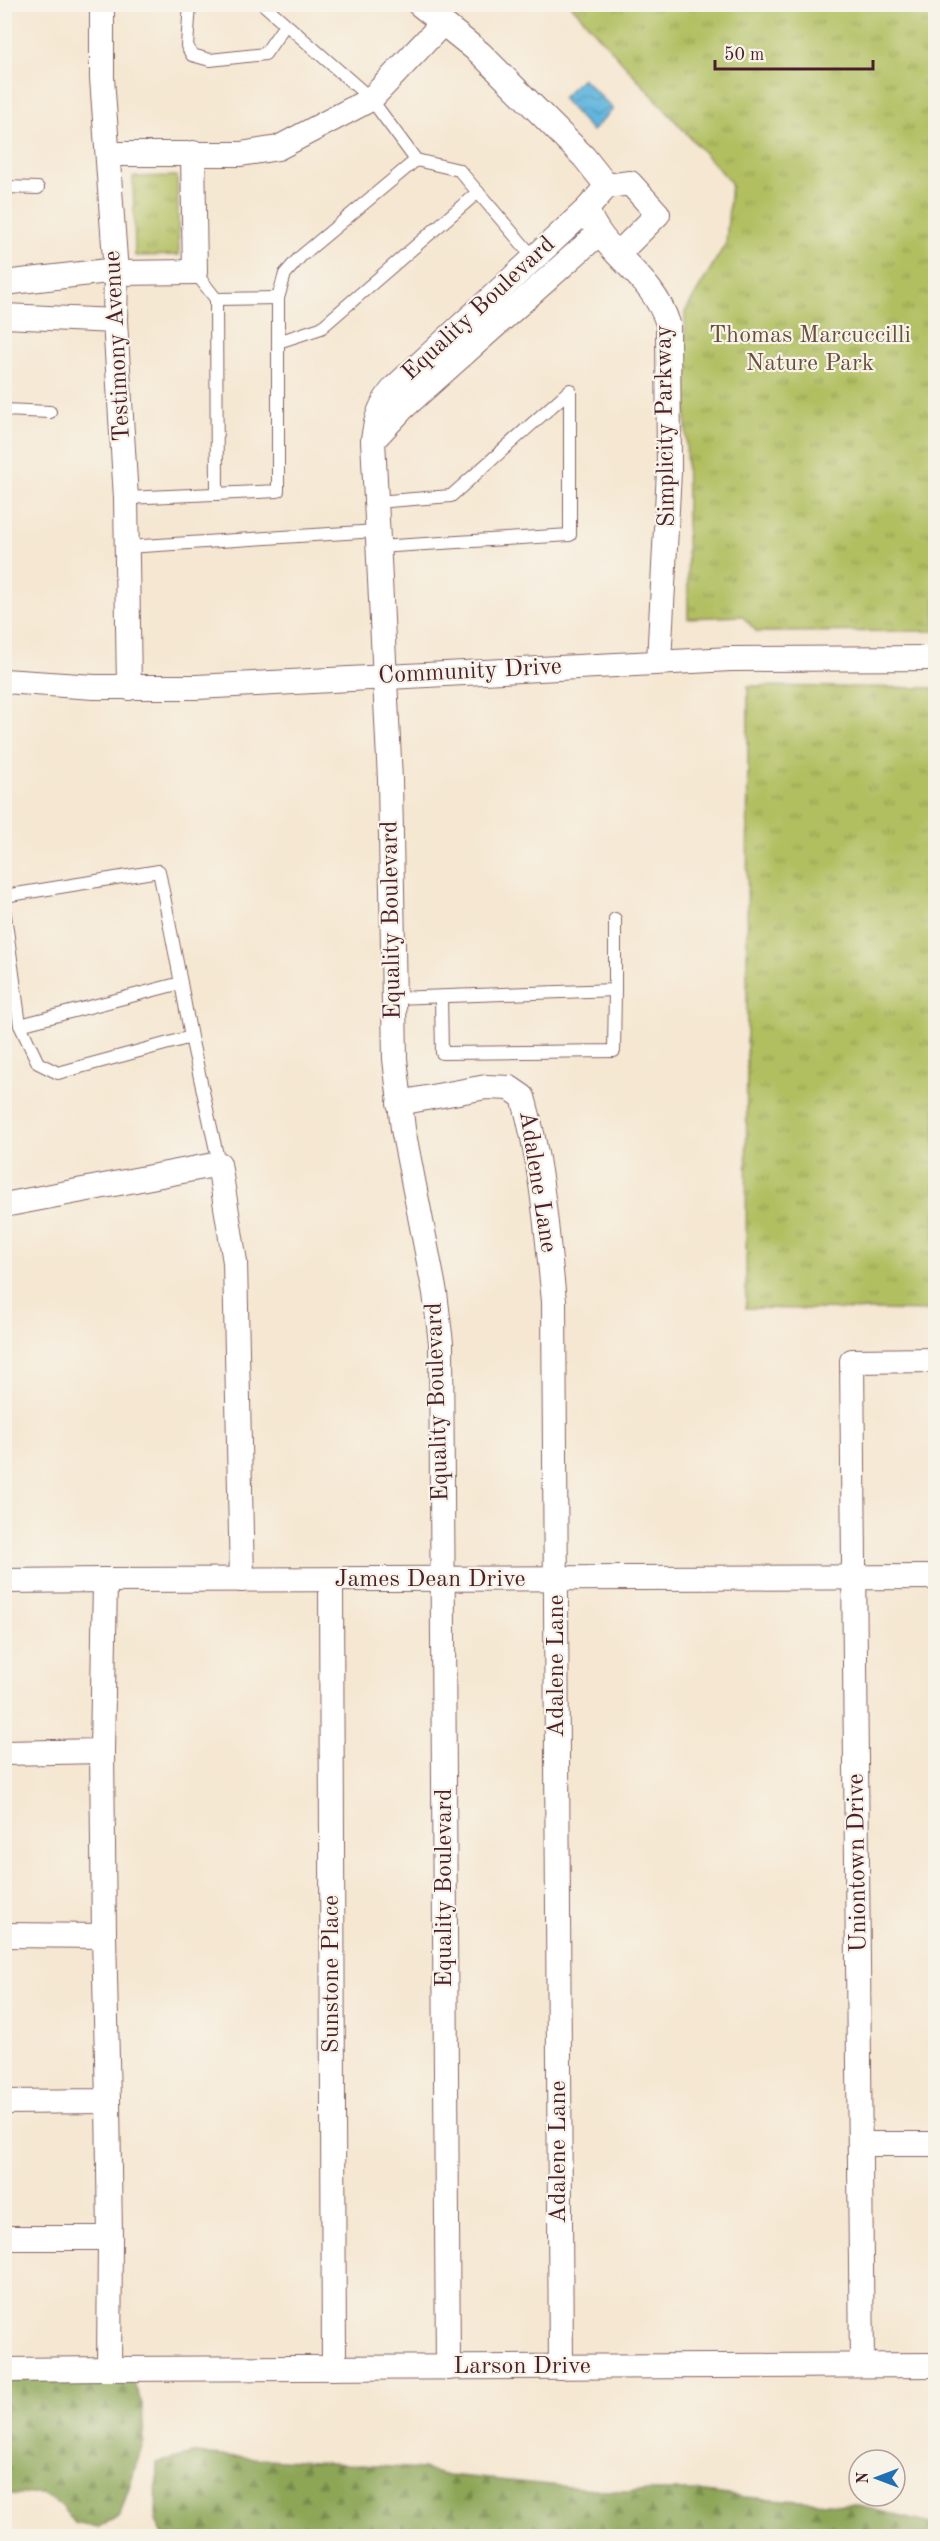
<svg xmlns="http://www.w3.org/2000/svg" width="940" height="2541" font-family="'Old Standard TT',serif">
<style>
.forest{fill:url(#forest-firs);stroke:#6b6241;stroke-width:1.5}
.park{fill:url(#park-tufts);stroke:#7e6f46;stroke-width:1.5}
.water{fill:url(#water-waves);stroke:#556a84;stroke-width:1.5}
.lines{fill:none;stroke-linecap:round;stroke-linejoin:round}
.service-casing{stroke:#866565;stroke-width:14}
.minor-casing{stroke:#866565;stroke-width:26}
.service{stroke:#fff;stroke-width:12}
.minor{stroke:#fff;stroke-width:24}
.labels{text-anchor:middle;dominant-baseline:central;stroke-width:4.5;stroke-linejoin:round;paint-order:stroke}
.street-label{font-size:24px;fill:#4a1f2b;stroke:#f7f3e8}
.park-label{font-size:24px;fill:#694f3b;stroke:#f7f3e8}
</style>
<defs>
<pattern id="forest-firs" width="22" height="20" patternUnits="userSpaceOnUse" patternTransform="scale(1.5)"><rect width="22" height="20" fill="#8ca657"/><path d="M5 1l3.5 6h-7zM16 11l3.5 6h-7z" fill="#748748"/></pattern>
<pattern id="park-tufts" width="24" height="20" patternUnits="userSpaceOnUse" patternTransform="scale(1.5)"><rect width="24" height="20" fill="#b1bf61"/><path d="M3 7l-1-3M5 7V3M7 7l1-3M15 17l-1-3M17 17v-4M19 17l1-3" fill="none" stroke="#929b50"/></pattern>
<pattern id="water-waves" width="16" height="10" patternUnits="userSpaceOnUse" patternTransform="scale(1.5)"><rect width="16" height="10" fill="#60b5dd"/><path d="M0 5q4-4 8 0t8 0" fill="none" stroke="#5193b3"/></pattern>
</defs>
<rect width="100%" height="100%" fill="#f7f3e8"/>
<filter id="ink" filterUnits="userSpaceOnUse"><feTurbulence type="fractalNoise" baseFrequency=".0167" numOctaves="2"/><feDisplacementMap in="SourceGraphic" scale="12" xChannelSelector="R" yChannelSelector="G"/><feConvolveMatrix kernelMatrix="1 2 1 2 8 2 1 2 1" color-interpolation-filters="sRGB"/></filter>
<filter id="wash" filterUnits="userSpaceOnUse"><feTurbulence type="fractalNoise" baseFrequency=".008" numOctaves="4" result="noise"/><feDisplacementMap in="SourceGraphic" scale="24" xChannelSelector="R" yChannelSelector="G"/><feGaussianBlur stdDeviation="1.35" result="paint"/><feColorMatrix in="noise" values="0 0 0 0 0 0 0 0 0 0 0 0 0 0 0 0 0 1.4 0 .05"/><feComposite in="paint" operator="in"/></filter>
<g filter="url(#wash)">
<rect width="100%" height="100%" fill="#f5e7d1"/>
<g class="forest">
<path d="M 5,2370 L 130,2373 L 142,2404 L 144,2441 L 120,2515 L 98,2528 L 75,2523 L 59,2504 L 43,2494 L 5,2494 Z"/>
<path d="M 193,2454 L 422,2469 L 448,2475 L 571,2487 L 621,2491 L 697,2491 L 744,2497 L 855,2505 L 935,2525 L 935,2536 L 164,2536 L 156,2521 L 157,2463 Z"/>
</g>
<g class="park">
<path d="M 571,5 L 935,5 L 935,631 L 757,632 L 742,616 L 688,618 L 685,312 L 726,243 L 731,183 Z"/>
<path d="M 177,176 L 179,255 L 135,256 L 133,177 Z"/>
<path d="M 748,686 L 935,688 L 935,1311 L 746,1308 Z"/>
</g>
<path class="water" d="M 582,78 L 613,109 L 592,131 L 562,98 Z"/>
</g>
<g filter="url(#ink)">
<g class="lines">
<g class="service-casing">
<g id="service">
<path d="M 190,4 L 187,46 L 192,55 L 210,60 L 265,54 L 285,25"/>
<path d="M 416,160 L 459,170 L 534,258"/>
<path d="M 4,187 L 38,188"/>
<path d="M 195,272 L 216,299 L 278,298"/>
<path d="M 216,299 L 217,494"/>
<path d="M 278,342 L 321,328 L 478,192"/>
<path d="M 4,410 L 50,412"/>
<path d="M 126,498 L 278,491 L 278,298 L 285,274 L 300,257 L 416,160 L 371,99 L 263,4"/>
<path d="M 376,502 L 451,496 L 570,390 L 570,535 L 378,547"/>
<path d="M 127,547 L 377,531"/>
<path d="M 4,896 L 159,871 L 181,983"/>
<path d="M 4,908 L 20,1025"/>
<path d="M 441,997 L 442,1053 L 614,1051 L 615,990"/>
<path d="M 394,998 L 615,990 L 615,919"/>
<path d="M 191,1037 L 181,983 L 20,1025 L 38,1063 L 58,1073 L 191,1037 L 219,1164"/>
</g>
</g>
<g class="minor-casing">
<g id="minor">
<path d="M 102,4 L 102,78 L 116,273 L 115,321 L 126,498 L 129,688"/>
<path d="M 419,4 L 480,53 L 584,157 L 607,186 L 587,209 L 395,387 C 380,404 376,418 373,440 L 390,780 L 395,1059 L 403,1129 L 435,1293 L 441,1343 L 448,2368"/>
<path d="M 108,154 L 241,154 L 278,148 L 371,99 L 442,24"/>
<path d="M 607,186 L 630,183 L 658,214 L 619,253"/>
<path d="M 587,209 C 602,254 653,274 668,324 L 669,471 L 659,662"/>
<path d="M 116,273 L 195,272 L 193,153"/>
<path d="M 4,283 L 116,270"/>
<path d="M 4,316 L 115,321"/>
<path d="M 373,440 L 403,408 L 599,233"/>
<path d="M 4,681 L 94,687 L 197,687 L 731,659 L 936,658"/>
<path d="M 399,1103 L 486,1087 L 510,1088 L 523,1097 C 542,1163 547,1234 554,1301 L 561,2367"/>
<path d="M 4,1205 L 219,1164 L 235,1262 L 242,1580"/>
<path d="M 105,1580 L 936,1577"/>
<path d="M 331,1580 L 334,2368"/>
<path d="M 4,1581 L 105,1580 L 102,1751 L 4,1753"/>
<path d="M 4,1935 L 104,1936 L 102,1751"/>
<path d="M 4,2102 L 108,2101 L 104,1936"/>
<path d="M 861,2144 L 936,2144"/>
<path d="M 4,2238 L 110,2238 L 108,2101"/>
<path d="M 862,2365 L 852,1361 L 936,1360"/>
<path d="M 109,2369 L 936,2365"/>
<path d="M 4,2370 L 109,2369 L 110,2238"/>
</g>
</g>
<use href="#service" class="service"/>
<use href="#minor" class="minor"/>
</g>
</g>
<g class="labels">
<g class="street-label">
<text transform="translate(479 309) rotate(-43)">Equality Boulevard</text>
<text transform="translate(118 346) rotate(-93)">Testimony Avenue</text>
<text transform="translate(666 426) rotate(-91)">Simplicity Parkway</text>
<text transform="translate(470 672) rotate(-3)">Community Drive</text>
<text transform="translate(392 920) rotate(-91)">Equality Boulevard</text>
<text transform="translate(537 1182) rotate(81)">Adalene Lane</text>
<text transform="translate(438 1402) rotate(-92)">Equality Boulevard</text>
<text x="430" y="1580">James Dean Drive</text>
<text transform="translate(557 1666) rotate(-90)">Adalene Lane</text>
<text transform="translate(858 1863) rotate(-91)">Uniontown Drive</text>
<text transform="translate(445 1888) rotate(-90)">Equality Boulevard</text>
<text transform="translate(332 1974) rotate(-90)">Sunstone Place</text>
<text transform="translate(559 2152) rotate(-90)">Adalene Lane</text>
<text x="522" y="2367">Larson Drive</text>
</g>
<g class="park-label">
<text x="810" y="336">Thomas Marcuccilli<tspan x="810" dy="28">Nature Park</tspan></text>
</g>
</g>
<rect width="940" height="2541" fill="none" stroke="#f7f3e8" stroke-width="24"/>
<g transform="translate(877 2478) rotate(270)"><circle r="28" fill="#f7f3e8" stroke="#b29e9c" stroke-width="1.5"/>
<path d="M0-4.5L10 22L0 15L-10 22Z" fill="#1f6fb2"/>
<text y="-9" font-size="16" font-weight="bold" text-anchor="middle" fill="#4a1f2b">N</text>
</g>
<path d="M715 60v9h158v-9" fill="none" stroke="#4a1f2b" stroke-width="3"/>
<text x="724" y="60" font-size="18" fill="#4a1f2b" stroke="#f7f3e8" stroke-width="4.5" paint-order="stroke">50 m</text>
</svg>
